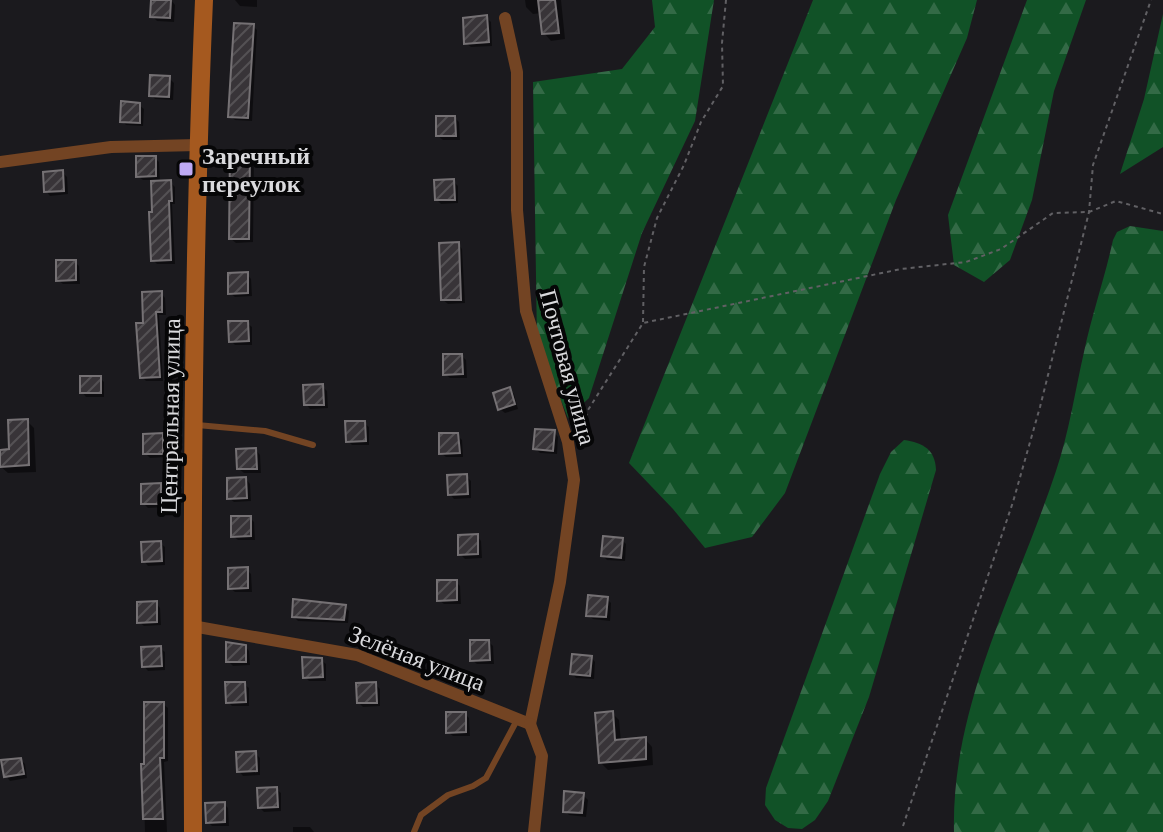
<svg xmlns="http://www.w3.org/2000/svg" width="1163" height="832" font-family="'Crimson Pro',serif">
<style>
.forest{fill:url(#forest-firs)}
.shadow{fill:#0007}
.building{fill:url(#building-hatch);stroke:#757174;stroke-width:2}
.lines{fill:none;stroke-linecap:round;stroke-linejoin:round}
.path{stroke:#616064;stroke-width:2;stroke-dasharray:4 4;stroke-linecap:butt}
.lane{stroke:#734423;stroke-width:6}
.street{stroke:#734423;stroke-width:12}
.secondary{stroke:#a5591f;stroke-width:18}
.poi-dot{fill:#bea9f4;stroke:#060607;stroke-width:3}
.labels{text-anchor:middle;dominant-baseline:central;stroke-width:8;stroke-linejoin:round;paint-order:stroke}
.poi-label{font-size:24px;font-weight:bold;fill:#dadadd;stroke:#060607;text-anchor:start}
.street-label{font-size:24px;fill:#dadadd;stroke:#060607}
</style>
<defs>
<pattern id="forest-firs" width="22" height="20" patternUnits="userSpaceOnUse" patternTransform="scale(2)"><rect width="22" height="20" fill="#115227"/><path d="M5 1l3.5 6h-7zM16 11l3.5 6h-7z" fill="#336a46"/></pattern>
<pattern id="building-hatch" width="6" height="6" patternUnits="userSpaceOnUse" patternTransform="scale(2)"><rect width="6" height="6" fill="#383438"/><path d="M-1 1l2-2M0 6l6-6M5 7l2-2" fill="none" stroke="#545154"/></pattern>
</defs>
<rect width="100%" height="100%" fill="#1b1a1e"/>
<g class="forest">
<path d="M 652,0 L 714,0 L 695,121 L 642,233 L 589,398 L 568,418 L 537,341 L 533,82 L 622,69 L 655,27 Z"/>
<path d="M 813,0 L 977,0 L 967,38 L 896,200 L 785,493 L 752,537 L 705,548 L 673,509 L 629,463 Z"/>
<path d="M 1027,0 L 1086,0 L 1054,91 L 1032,200 L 1010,260 L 984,282 L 954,265 L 948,215 Z"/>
<path d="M 1163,14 L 1163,147 L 1120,174 L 1144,99 Z"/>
<path d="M 1130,226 L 1163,231 L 1163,832 L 954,832 C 951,704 1017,589 1056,471 C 1069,433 1075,391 1084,352 C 1092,314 1105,277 1113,240 L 1117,232 Z"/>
<path d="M 904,440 C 923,443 935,449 936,470 L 869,697 L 828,801 L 815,820 L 802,829 L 788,828 L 775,820 L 765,805 L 766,788 L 880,474 L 891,452 Z"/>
</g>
<g class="shadow">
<path d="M 153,0 L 171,0 L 175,5 L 174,22 L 157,21 L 152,16 Z"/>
<path d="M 235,0 L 257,0 L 257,7 L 240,6 Z"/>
<path d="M 525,0 L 561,0 L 565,39 L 551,41 L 544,33 L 542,13 L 533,14 L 526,7 Z"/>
<path d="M 486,17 L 491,22 L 492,46 L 471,47 L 466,43 Z"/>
<path d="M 253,26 L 257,30 L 252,121 L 235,120 L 230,116 Z"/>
<path d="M 169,78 L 174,83 L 173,100 L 155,99 L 151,95 Z"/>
<path d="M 139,105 L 144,109 L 143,126 L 126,125 L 122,121 Z"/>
<path d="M 455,118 L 459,122 L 460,140 L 443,140 L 438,136 Z"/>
<path d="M 249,155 L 254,159 L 253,242 L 236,243 L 231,239 Z"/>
<path d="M 155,158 L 159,162 L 160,183 L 170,182 L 175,187 L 175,204 L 172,204 L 175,264 L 157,264 L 153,260 L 153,180 L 143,180 L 138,176 Z"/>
<path d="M 62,172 L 67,177 L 68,194 L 50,196 L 46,191 Z"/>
<path d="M 453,181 L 458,186 L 458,203 L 441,204 L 437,200 Z"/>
<path d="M 458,244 L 462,249 L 465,303 L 448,304 L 443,300 Z"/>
<path d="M 75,262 L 79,266 L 80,284 L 63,284 L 58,280 Z"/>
<path d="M 247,274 L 251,279 L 252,296 L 235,297 L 230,293 Z"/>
<path d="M 161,293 L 165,298 L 166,315 L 159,315 L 163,381 L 146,381 L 142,377 L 145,325 Z"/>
<path d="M 247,323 L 252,327 L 252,345 L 235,345 L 231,341 Z"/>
<path d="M 462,356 L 466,360 L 467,378 L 450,378 L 445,374 Z"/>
<path d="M 100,378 L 104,382 L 104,397 L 86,397 L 82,392 Z"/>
<path d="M 322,386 L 327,391 L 328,408 L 310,409 L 306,404 Z"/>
<path d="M 509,390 L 514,394 L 518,409 L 505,413 L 500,409 Z"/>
<path d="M 27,421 L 34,428 L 36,472 L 8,473 L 0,466 L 0,452 L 11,451 Z"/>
<path d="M 364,423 L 369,427 L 369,445 L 352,445 L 348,441 Z"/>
<path d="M 554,432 L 558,437 L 557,454 L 540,453 L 535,448 Z"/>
<path d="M 162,435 L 166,440 L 167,457 L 150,458 L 145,453 Z"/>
<path d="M 457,435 L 462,440 L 463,457 L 446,457 L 441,453 Z"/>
<path d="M 256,450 L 260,455 L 261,473 L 244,473 L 239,469 Z"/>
<path d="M 466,476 L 471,481 L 471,498 L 454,499 L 450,494 Z"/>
<path d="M 246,479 L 250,484 L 251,501 L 234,502 L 229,498 Z"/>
<path d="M 160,485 L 164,490 L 165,507 L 148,508 L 143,503 Z"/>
<path d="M 250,518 L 254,522 L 255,540 L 238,540 L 233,536 Z"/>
<path d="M 477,536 L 481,541 L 482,558 L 465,559 L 460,554 Z"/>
<path d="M 622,540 L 626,544 L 625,561 L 607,560 L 603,556 Z"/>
<path d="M 160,543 L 165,547 L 165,565 L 148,566 L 144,561 Z"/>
<path d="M 247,570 L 251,574 L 252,592 L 235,592 L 230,588 Z"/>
<path d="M 456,582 L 460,586 L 461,604 L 444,604 L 439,600 Z"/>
<path d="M 607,599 L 611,603 L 610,621 L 593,619 L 588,615 Z"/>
<path d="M 156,603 L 160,608 L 161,625 L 144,626 L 139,622 Z"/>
<path d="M 345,607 L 349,611 L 348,623 L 298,621 L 294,617 Z"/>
<path d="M 489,642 L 493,646 L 494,664 L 477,664 L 472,660 Z"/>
<path d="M 245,646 L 249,651 L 250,665 L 233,666 L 228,661 Z"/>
<path d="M 160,648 L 165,652 L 165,670 L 148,671 L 144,666 Z"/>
<path d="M 591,657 L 595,662 L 594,679 L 576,678 L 572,673 Z"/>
<path d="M 321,660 L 326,664 L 326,681 L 309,681 L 305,677 Z"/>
<path d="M 244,684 L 249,688 L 249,706 L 232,706 L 228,702 Z"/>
<path d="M 375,684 L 380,689 L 380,706 L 363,707 L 359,703 Z"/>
<path d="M 163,704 L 168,708 L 168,761 L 164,762 L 167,832 L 145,832 L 143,766 L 146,766 Z"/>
<path d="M 612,713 L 619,720 L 621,742 L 645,739 L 652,747 L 653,765 L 608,770 L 601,763 Z"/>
<path d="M 465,714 L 469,718 L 470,736 L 453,736 L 448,732 Z"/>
<path d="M 255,753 L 260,758 L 260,775 L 243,776 L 239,771 Z"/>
<path d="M 21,760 L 25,764 L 27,778 L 10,781 L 6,776 Z"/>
<path d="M 276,789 L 281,793 L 281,811 L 264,812 L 259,807 Z"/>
<path d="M 583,795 L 588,800 L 586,817 L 569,815 L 565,811 Z"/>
<path d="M 224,804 L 228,808 L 229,826 L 212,826 L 208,822 Z"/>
<path d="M 293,827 L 310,827 L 314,832 L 293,832 Z"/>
</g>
<g class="building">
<path d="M 151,0 L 171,0 L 170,18 L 150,17 Z"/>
<path d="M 538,0 L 555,0 L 559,33 L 542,34 Z"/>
<path d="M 487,15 L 489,42 L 464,44 L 463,18 Z"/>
<path d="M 234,23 L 254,24 L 248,118 L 228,117 Z"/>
<path d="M 150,75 L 170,76 L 169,97 L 149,96 Z"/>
<path d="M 121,101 L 140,103 L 140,123 L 120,122 Z"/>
<path d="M 436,116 L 455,116 L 456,136 L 436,136 Z"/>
<path d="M 230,151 L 250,153 L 249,239 L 229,239 Z"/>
<path d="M 136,156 L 156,156 L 156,176 L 136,177 Z"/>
<path d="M 63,170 L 64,191 L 44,192 L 43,172 Z"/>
<path d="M 454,179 L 455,200 L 435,200 L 434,180 Z"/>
<path d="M 171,180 L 172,201 L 169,201 L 171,260 L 151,261 L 149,212 L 152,212 L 151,181 Z"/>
<path d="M 459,242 L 461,300 L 441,300 L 439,243 Z"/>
<path d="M 56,260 L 76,260 L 76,280 L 56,281 Z"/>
<path d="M 248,272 L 248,293 L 228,294 L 228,273 Z"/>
<path d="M 162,291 L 162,312 L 156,312 L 160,377 L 140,378 L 136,323 L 143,323 L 142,292 Z"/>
<path d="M 228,321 L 248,321 L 249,341 L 229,342 Z"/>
<path d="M 443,354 L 462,354 L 463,374 L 443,375 Z"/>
<rect x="80" y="376" width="21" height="17"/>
<path d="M 323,384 L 324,405 L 304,405 L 303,385 Z"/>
<path d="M 510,387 L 515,404 L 498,410 L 493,393 Z"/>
<path d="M 28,419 L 29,465 L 0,467 L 0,450 L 9,449 L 8,420 Z"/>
<path d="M 345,421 L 365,421 L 366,441 L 346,442 Z"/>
<path d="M 535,429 L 555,430 L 553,451 L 533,449 Z"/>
<path d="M 163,433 L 163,454 L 143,454 L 143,434 Z"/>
<path d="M 439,433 L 458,433 L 460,453 L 439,454 Z"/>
<path d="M 256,448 L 257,469 L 237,469 L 236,449 Z"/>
<path d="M 467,474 L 468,494 L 448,495 L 447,475 Z"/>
<path d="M 246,477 L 247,498 L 227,499 L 227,478 Z"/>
<path d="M 161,483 L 161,504 L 141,504 L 141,484 Z"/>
<path d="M 231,516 L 251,516 L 251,536 L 231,537 Z"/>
<path d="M 478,534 L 478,554 L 458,555 L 458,535 Z"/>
<path d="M 603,536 L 623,538 L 621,558 L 601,556 Z"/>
<path d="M 161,541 L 162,561 L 142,562 L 141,542 Z"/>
<path d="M 248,567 L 248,588 L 228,589 L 228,568 Z"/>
<path d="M 437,580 L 457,580 L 457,600 L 437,601 Z"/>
<path d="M 588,595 L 608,597 L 606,617 L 586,616 Z"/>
<path d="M 293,599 L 346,605 L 344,620 L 292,617 Z"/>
<path d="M 157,601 L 157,622 L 137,623 L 137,602 Z"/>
<path d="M 470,640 L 489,640 L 490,660 L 470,661 Z"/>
<path d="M 226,642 L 246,645 L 246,662 L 226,662 Z"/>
<path d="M 161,646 L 162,666 L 142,667 L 141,647 Z"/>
<path d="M 572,654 L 592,656 L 590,676 L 570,674 Z"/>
<path d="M 302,657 L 322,658 L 323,677 L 303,678 Z"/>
<path d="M 225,682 L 245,682 L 246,702 L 226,703 Z"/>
<path d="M 376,682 L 377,703 L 357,703 L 356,683 Z"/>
<path d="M 144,702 L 164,702 L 164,758 L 160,758 L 163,819 L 143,819 L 141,764 L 144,764 Z"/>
<path d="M 613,711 L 615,740 L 646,737 L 646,759 L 599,763 L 595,713 Z"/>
<path d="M 446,712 L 466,712 L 466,732 L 446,733 Z"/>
<path d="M 256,751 L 257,771 L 237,772 L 236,752 Z"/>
<path d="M 21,758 L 24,774 L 4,777 L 1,760 Z"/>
<path d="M 277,787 L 278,807 L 258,808 L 257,788 Z"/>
<path d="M 564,791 L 584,793 L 582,813 L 563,812 Z"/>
<path d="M 225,802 L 225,822 L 206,823 L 205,803 Z"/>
</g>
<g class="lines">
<g class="path">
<path d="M 643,322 L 644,267 L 657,218 L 684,165 L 701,122 L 723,86 L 722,43 L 726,0"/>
<path d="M 581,441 L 588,410 L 643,323 L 901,269 L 966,262 L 1001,249 L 1053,213 L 1089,212 L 1116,201 L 1163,214"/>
<path d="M 903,826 L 1013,502 L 1040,407 L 1089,212 L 1093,165 L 1151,0"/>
</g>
<g class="lane">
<path d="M 197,425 L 265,431 L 313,445"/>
<path d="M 414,832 L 421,815 L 448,795 L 473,786 L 486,778 L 517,720"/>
</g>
<g class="street">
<path d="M 505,18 L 517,72 L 517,210 L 526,311 L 568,442 L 574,480 L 560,582 L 530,724"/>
<path d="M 0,162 L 111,147 L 198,145"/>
<path d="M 192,626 L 357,655 L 530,724"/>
<path d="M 530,724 L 542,756 L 534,832"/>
</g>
<path class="secondary" d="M 193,832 C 192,555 192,277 204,0"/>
</g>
<rect class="poi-dot" x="178" y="161" width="16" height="16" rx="4"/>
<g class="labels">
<g class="poi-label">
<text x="202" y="155">Заречный<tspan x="202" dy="28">переулок</tspan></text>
</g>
<g class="street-label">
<text transform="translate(568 367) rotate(75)">Почтовая улица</text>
<text transform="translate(170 416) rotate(-89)">Центральная улица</text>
<text transform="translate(417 658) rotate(21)">Зелёная улица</text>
</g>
</g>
</svg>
